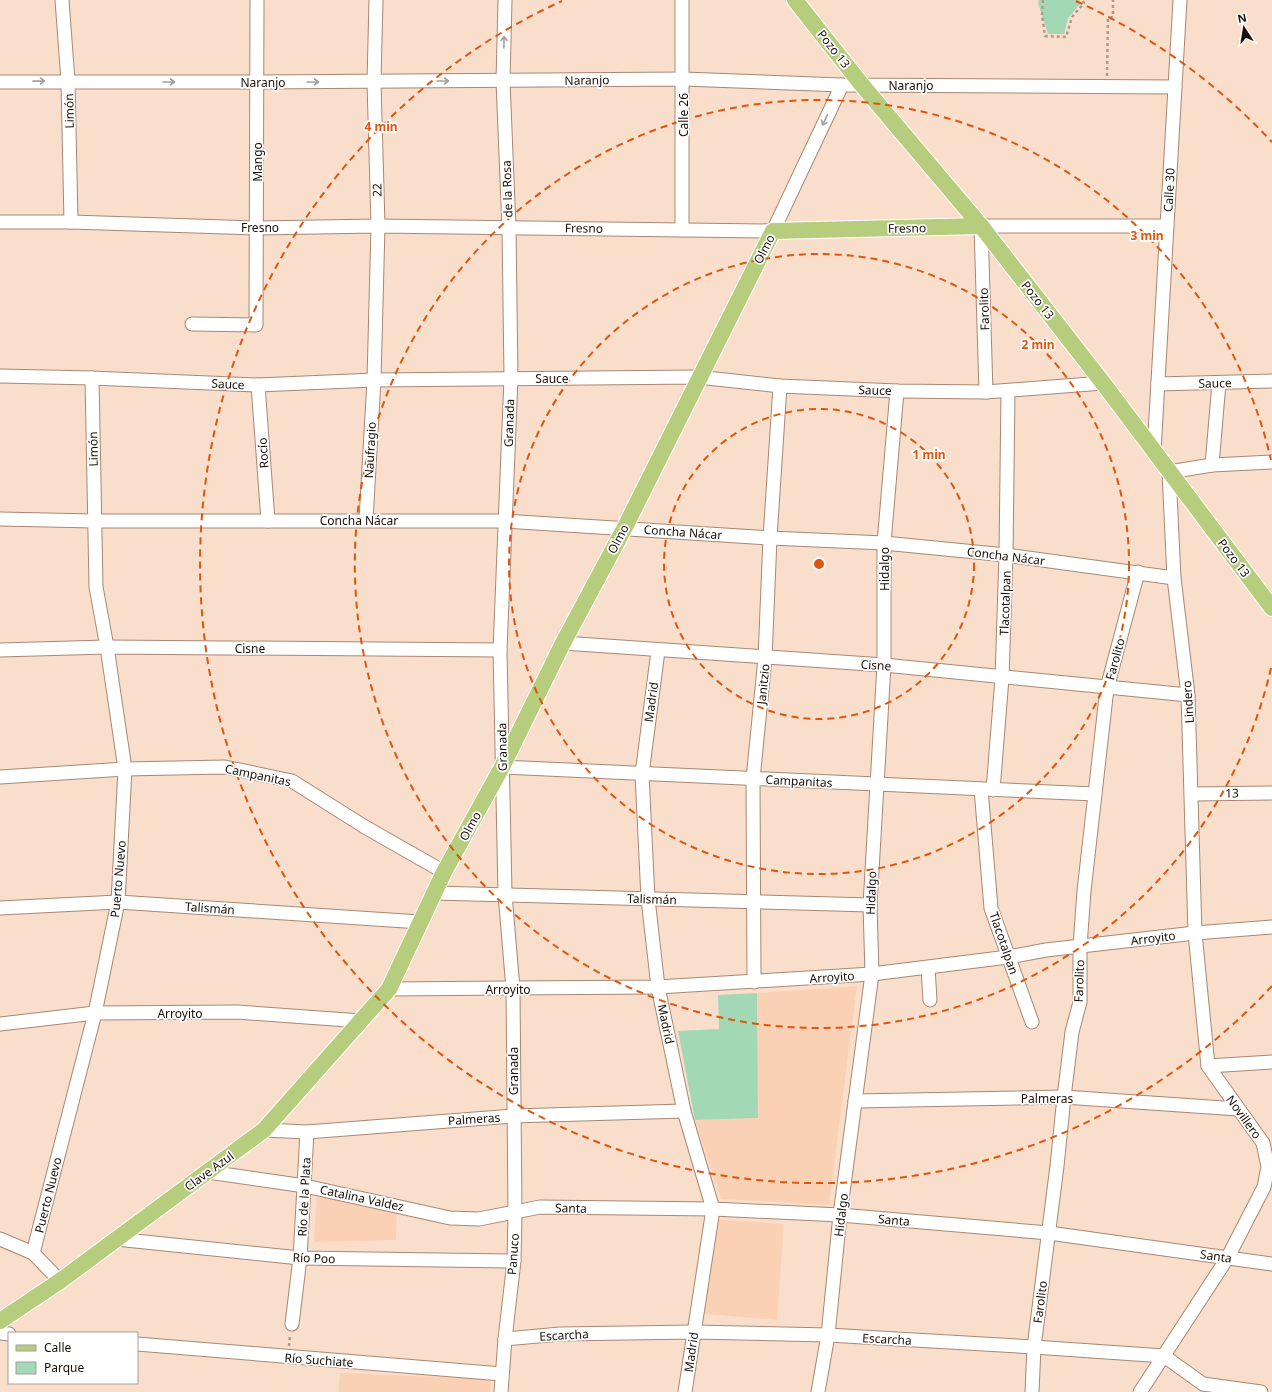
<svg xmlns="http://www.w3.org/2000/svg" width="1272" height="1392" font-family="'Noto Sans',sans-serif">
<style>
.built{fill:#fbd1b6}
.green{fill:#a3d8b7}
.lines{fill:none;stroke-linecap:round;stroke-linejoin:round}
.minor-casing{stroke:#a88773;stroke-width:15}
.major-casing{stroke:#fff;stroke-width:18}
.path{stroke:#b0998b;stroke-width:2.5;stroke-dasharray:3 3;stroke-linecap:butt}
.minor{stroke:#fff;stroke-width:13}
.major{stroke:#b5cd7c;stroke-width:16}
.oneway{stroke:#a39e9b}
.ring{fill:none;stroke:#de550c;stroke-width:2;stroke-dasharray:7 5}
.labels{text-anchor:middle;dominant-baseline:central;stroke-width:3.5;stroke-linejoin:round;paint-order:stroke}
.street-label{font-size:12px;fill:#190d06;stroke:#fff}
.centre{fill:#de550c;stroke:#fff;stroke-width:2}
.ring-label{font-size:12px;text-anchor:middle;font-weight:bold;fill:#de550c;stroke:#fff;stroke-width:3.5;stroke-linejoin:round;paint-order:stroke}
</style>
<rect width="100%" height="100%" fill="#fadecc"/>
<g class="built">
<path d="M 857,986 L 829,1205 L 721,1199 L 695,1120 L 758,1118 L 757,993 Z"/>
<path d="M 317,1188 L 397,1199 L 396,1240 L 314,1242 Z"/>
<path d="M 716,1219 L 784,1224 L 777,1320 L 705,1314 Z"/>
<path d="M 340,1373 L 491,1379 L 490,1392 L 338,1392 Z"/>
</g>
<g class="green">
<path d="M 1039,0 L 1079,0 L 1081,3 L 1068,18 L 1064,34 L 1048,34 L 1038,3 Z"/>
<path d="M 757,993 L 758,1118 L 695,1120 L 678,1031 L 719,1029 L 718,995 Z"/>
</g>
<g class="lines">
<g class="minor-casing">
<g id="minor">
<path d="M 62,0 L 68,81 L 71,222"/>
<path d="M 682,0 L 682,230"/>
<path d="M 0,82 L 257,82 L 683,79 L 842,85 L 1175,87"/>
<path d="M 0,222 L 71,222 L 257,228 L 378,226 L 773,231 L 842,85"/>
<path d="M 192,324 L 256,325 L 257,0"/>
<path d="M 0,376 L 92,378 L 258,385 L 374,380 L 698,377 L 780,386 L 897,391 L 986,392 L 1103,383"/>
<path d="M 1158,384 L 1272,381"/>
<path d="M 258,385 L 268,521"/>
<path d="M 986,392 L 981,226 L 1167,226"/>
<path d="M 1154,451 L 1180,0"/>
<path d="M 1212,465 L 1219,383"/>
<path d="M 0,519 L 94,521 L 505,521 L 770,538 L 884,543 L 1006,555 L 1174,578"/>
<path d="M 366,520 L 374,380 L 378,226 L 374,82 L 376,0"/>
<path d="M 563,643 L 884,665 L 1188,695"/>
<path d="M 0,650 L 107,647 L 500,650"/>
<path d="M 658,651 L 642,774 L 648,899 L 658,987 L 684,1111 L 713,1209 L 685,1392"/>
<path d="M 502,767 L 1095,794"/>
<path d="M 0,777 L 125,769 L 225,767 L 292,781 L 365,827 L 444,872"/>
<path d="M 981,789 L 991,908 L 1032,1022"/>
<path d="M 993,790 L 1002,678 L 1006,555 L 1008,391"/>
<path d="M 1192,794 L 1272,793"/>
<path d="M 434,893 L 870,905"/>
<path d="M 0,908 L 118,902 L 420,922"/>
<path d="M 928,968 L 930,1000"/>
<path d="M 754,982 L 753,779 L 765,658 L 770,538 L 780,386"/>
<path d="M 389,989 L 658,987 L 872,974 L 1008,957 L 1046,950 L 1195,933 L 1272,927"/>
<path d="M 0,1024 L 95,1013 L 237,1012 L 361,1021"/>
<path d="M 1208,1066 L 1272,1062"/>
<path d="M 855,1101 L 1064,1097 L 1238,1109"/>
<path d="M 264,1130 L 307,1132 L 513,1116 L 684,1111"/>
<path d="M 208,1172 L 305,1186 L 450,1218 L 479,1219 L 540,1207 L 713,1209 L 840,1215 L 1049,1233 L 1272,1264"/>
<path d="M 0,1239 L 33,1253 L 60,1281"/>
<path d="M 116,1239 L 300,1258 L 514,1261"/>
<path d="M 33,1253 L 95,1013 L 118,902 L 125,769 L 107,647 L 96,587 L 92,378"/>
<path d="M 292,1324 L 300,1258 L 307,1132"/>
<path d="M 0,1333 L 9,1334"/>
<path d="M 505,1339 L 560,1334 L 694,1332 L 828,1335 L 1034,1347 L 1164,1356 L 1203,1384 L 1261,1392"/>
<path d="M 137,1344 L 502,1374"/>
<path d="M 501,1392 L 505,1339 L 514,1261 L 515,1214 L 513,989 L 505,894 L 500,650 L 511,378 L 509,228 L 503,81 L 505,0"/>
<path d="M 818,1392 L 828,1335 L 840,1215 L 872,974 L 870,905 L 884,665 L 884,543 L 897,391"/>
<path d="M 1032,1392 L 1034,1347 L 1057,1166 L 1064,1097 L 1072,1032 L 1080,1002 L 1080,946 L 1084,891 L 1107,688 L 1138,572"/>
<path d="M 1140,1392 L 1228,1257 L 1264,1187 L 1268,1167 L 1263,1143 L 1208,1066 L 1195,933 L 1188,695 L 1174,578 L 1169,472 L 1212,465 L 1272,462"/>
</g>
</g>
<g class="major-casing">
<g id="major">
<path d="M 795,0 L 862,85 L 981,226 L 1103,383 L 1272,608"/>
<path d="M 0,1321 L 60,1281 L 264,1130 L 389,989 L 444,872 L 502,767 L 563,643 L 624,529 L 773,231 L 981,226"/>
</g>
</g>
<g class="path">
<path d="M 1043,0 L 1042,15 L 1045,36 L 1066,37 L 1072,17 L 1084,3 L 1082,0"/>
<path d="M 1107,76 L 1108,18 L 1113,17 L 1113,0"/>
<path d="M 289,1346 L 290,1335"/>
</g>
<use href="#minor" class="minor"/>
<use href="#major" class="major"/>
</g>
<defs><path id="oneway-shaft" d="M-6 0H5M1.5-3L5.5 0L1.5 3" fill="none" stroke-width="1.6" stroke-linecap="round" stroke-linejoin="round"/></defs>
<g class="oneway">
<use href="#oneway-shaft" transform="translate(504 42) rotate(-89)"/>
<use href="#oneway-shaft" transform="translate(39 81) rotate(-1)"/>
<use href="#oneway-shaft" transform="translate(443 81)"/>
<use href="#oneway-shaft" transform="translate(169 82)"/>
<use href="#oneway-shaft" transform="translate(313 82)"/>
<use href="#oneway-shaft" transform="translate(825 120) rotate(115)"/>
</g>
<g class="ring">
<circle cx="819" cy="564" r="155"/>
<circle cx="819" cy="564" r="310"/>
<path d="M1271 668A464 464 0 1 1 1271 460"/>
<path d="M1272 986A619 619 0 1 1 562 1M1076 1A619 619 0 0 1 1272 142"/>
</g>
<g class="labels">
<g class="street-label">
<text transform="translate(834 49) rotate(52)">Pozo 13</text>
<text transform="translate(587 80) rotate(-1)">Naranjo</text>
<text x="263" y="82">Naranjo</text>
<text x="911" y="85">Naranjo</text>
<text transform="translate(69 111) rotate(-91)">Limón</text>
<text transform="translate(683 115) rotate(-90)">Calle 26</text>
<text transform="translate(257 162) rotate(-90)">Mango</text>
<text transform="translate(507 189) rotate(-92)">de la Rosa</text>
<text transform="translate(377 190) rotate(-91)">22</text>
<text transform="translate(1169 190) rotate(-87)">Calle 30</text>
<text x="260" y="227">Fresno</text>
<text transform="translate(584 228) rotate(1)">Fresno</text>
<text transform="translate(907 228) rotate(-1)">Fresno</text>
<text transform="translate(764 249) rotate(-63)">Olmo</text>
<text transform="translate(1038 300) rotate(52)">Pozo 13</text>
<text transform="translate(984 309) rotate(-92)">Farolito</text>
<text x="552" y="378">Sauce</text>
<text transform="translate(1215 383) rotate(-1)">Sauce</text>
<text transform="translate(228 384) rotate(3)">Sauce</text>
<text transform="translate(875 390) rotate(2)">Sauce</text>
<text transform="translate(509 423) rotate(-88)">Granada</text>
<text transform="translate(93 449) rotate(-91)">Limón</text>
<text transform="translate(370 450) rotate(-87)">Naufragio</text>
<text transform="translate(263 453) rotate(-94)">Rocío</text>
<text x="359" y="520">Concha Nácar</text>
<text transform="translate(683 532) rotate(4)">Concha Nácar</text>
<text transform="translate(618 539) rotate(-62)">Olmo</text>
<text transform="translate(1006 556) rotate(7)">Concha Nácar</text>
<text transform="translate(1234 558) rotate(53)">Pozo 13</text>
<text transform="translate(884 569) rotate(-90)">Hidalgo</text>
<text transform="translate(1005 603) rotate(-88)">Tlacotalpan</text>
<text x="250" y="648">Cisne</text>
<text transform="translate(1115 659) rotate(-75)">Farolito</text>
<text transform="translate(876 665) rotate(4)">Cisne</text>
<text transform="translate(763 684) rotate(-84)">Janitzio</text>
<text transform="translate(651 702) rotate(-82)">Madrid</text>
<text transform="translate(1188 702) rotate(-94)">Lindero</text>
<text transform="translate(502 747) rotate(-91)">Granada</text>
<text transform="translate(258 775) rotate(12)">Campanitas</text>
<text transform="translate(799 781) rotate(3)">Campanitas</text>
<text transform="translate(1232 793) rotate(-1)">13</text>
<text transform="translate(470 826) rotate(-61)">Olmo</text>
<text transform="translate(118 879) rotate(-85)">Puerto Nuevo</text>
<text transform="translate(871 893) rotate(-88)">Hidalgo</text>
<text transform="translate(652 899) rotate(2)">Talismán</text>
<text transform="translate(210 908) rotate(4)">Talismán</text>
<text transform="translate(1153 938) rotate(-7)">Arroyito</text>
<text transform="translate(1004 943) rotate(71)">Tlacotalpan</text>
<text transform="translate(832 977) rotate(-4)">Arroyito</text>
<text transform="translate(1079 981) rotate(-88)">Farolito</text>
<text x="508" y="989">Arroyito</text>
<text x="180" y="1013">Arroyito</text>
<text transform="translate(666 1024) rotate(78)">Madrid</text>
<text transform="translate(513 1071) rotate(-90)">Granada</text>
<text x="1047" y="1098">Palmeras</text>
<text transform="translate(1244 1117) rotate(54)">Novillero</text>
<text transform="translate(474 1119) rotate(-4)">Palmeras</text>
<text transform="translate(209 1171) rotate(-36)">Clave Azul</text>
<text transform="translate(48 1195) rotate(-76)">Puerto Nuevo</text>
<text transform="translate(304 1197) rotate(-87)">Río de la Plata</text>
<text transform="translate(362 1198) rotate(12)">Catalina Valdez</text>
<text transform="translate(571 1208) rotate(1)">Santa</text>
<text transform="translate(841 1215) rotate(-83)">Hidalgo</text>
<text transform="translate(894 1220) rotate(5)">Santa</text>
<text transform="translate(513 1254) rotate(-86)">Panuco</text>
<text transform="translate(1216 1256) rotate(8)">Santa</text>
<text transform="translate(314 1258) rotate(2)">Río Poo</text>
<text transform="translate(1040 1302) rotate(-83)">Farolito</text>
<text transform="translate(564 1335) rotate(-3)">Escarcha</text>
<text transform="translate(887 1339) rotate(3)">Escarcha</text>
<text transform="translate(691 1352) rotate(-82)">Madrid</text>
<text transform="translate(319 1360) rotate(4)">Río Suchiate</text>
</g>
</g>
<circle cx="819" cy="564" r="6" class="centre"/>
<g class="ring-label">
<text x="381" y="131">4 min</text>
<text x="1147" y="240">3 min</text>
<text x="1038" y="349">2 min</text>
<text x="929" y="459">1 min</text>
</g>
<rect x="8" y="1332" width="130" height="52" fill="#ffffff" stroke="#a39e9b"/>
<rect x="16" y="1345" width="20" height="6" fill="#b5cd7c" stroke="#a39e9b"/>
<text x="44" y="1352" font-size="12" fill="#190d06">Calle</text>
<rect x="16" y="1362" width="20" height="12" fill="#a3d8b7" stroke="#a39e9b"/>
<text x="44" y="1372" font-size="12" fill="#190d06">Parque</text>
<g transform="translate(1244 28) rotate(348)" stroke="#ffffff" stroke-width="3" paint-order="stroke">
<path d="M0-3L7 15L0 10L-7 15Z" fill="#190d06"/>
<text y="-6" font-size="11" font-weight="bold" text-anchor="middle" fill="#190d06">N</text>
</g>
</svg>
